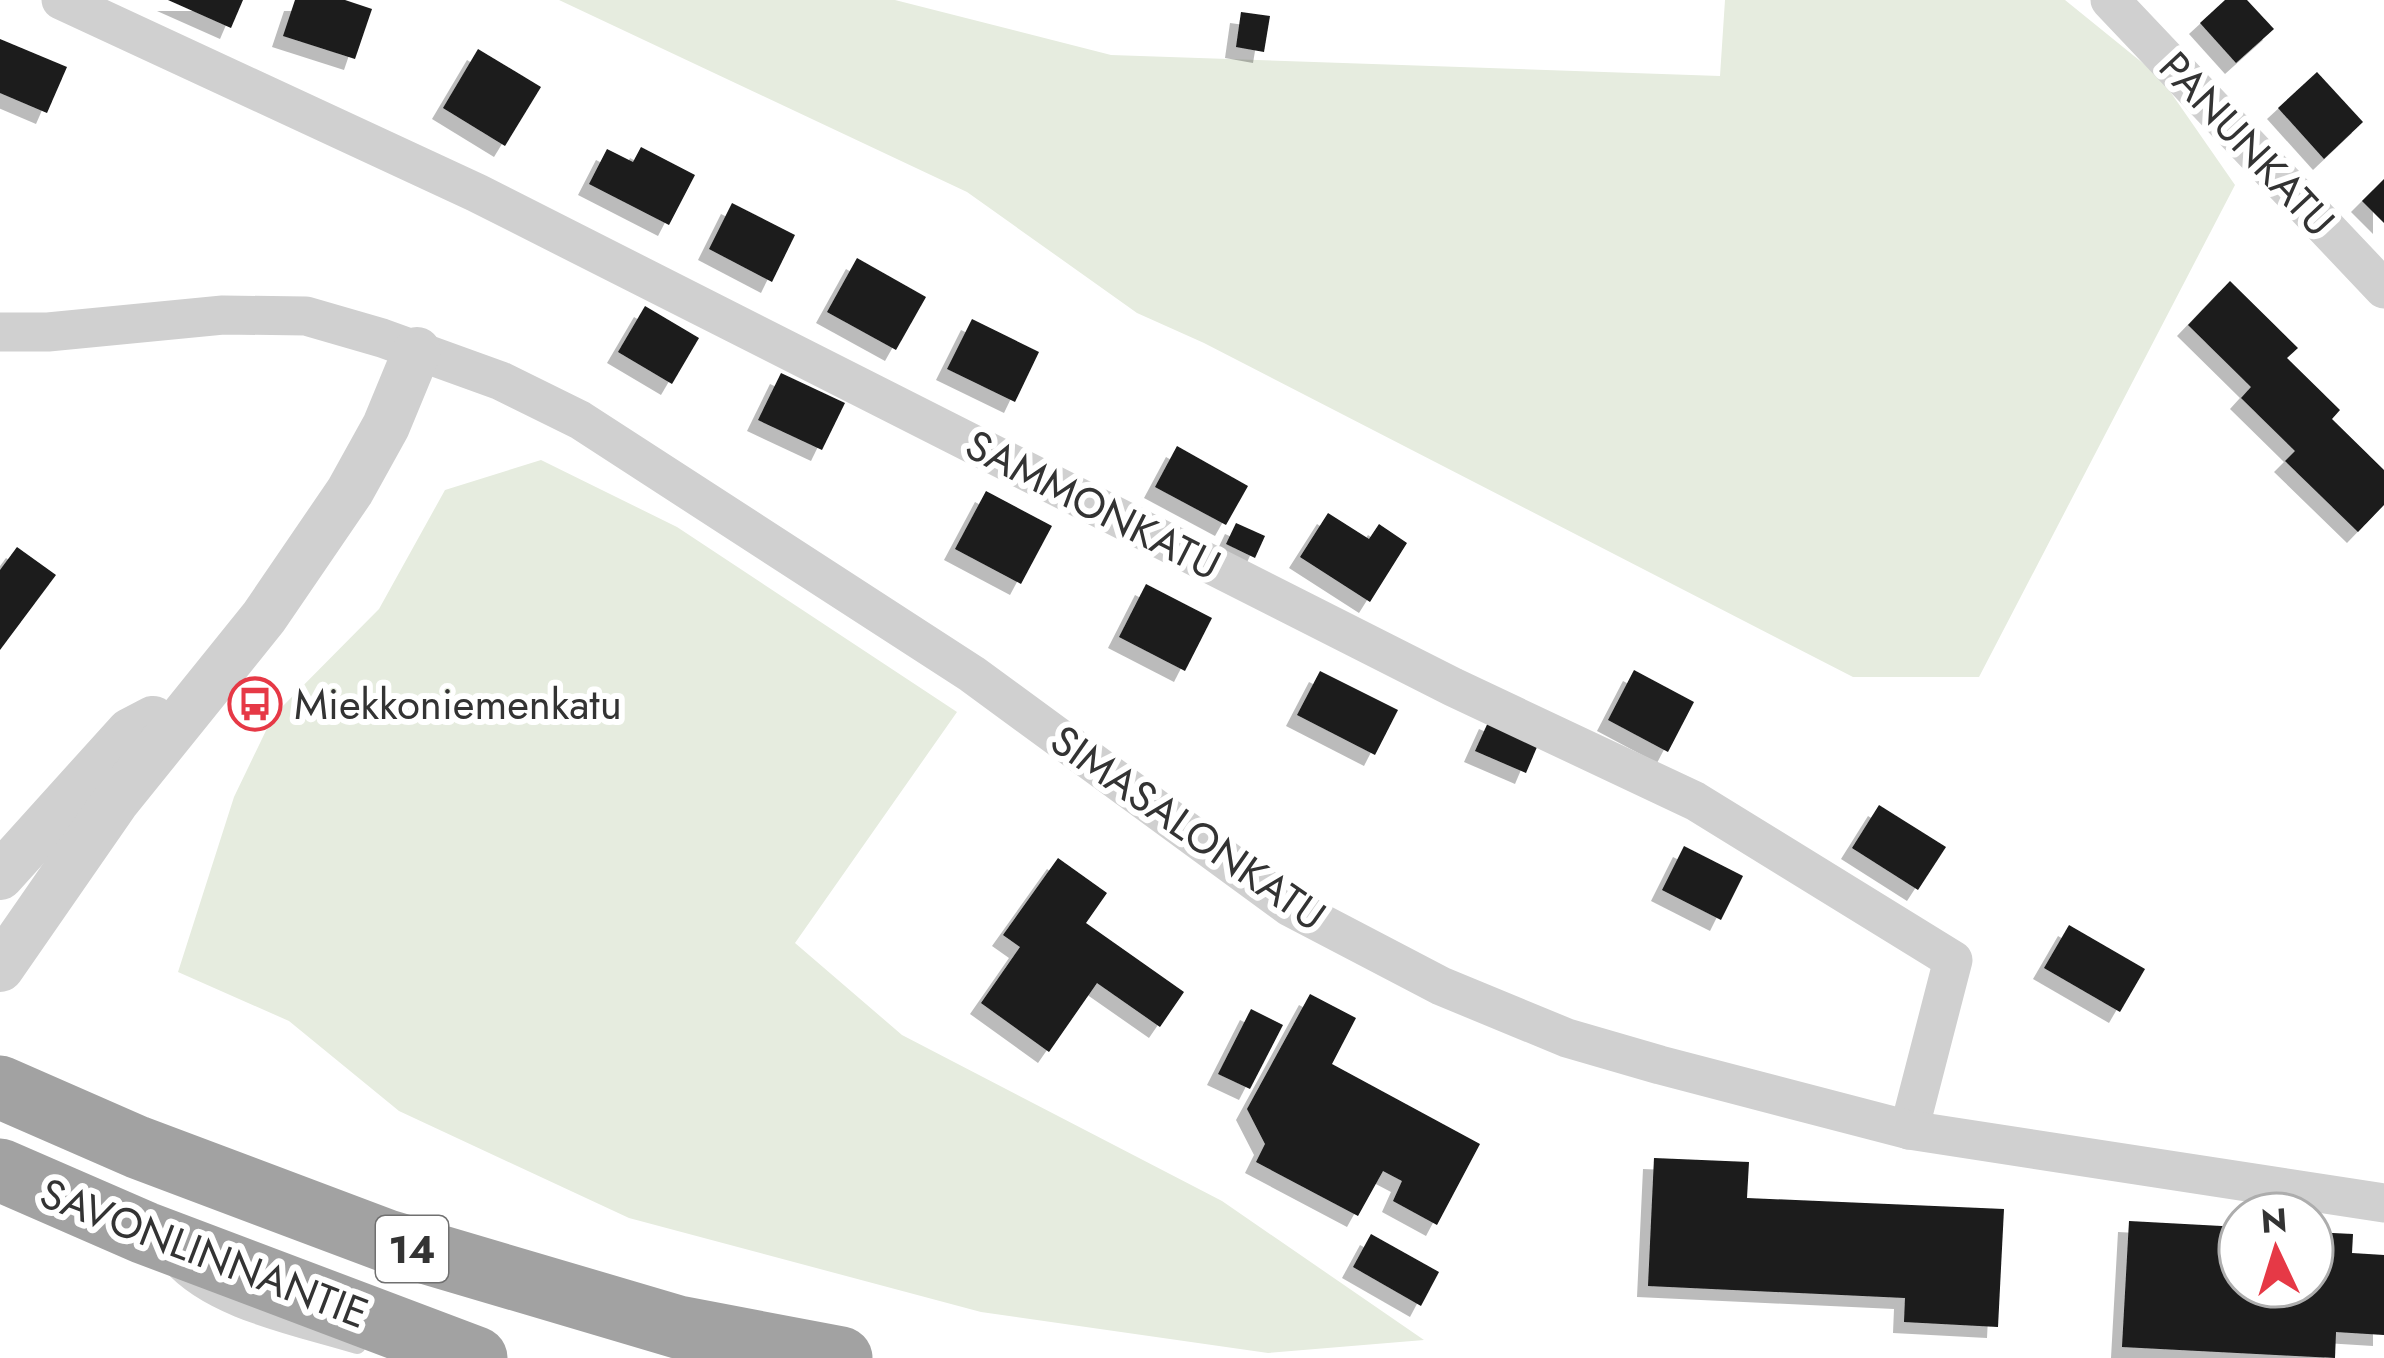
<svg xmlns="http://www.w3.org/2000/svg" width="2384" height="1358" font-family="Jost,sans-serif">
<style>
.green{fill:#e6ecdf}
.building{fill:#1a1a1a;filter:url(#shadow)}
.lines{fill:none;stroke-linecap:round;stroke-linejoin:round}
.service{stroke:#d0d0d0;stroke-width:18}
.minor{stroke:#d0d0d0;stroke-width:39}
.tertiary{stroke:#d0d0d0;stroke-width:48}
.trunk{stroke:#a2a2a2;stroke-width:63}
.labels{text-anchor:middle;dominant-baseline:central;stroke-width:12;stroke-linejoin:round;paint-order:stroke}
.shield{fill:#fff;stroke:#707070;stroke-width:3}
.shield-label{font-size:39px;font-weight:bold;fill:#333}
.street-label{font-size:42px;fill:#333;stroke:#fff}
.poi-label{font-size:42px;fill:#333;stroke:#fff;text-anchor:start}
</style>
<defs>
<filter id="shadow"><feDropShadow dx="-11" dy="11" stdDeviation="0" flood-color="#0004"/></filter>
</defs>
<rect width="100%" height="100%" fill="#fff"/>
<g class="green">
<path d="M 559,0 L 895,0 L 1111,55 L 1720,76 L 1725,0 L 2065,0 L 2160,77 L 2235,185 L 1979,677 L 1853,677 L 1204,343 L 1137,313 L 967,192 Z"/>
<path d="M 541,460 L 677,527 L 957,712 L 795,943 L 902,1035 L 1222,1201 L 1424,1340 L 1268,1353 L 981,1312 L 629,1218 L 399,1111 L 289,1021 L 178,972 L 234,797 L 273,716 L 379,609 L 445,490 Z"/>
</g>
<g class="building">
<path d="M 168,0 L 243,0 L 231,28 Z"/>
<path d="M 295,0 L 345,0 L 372,9 L 355,59 L 283,36 Z"/>
<path d="M 2225,0 L 2247,0 L 2274,29 L 2236,63 L 2200,23 Z"/>
<path d="M 1241,12 L 1270,16 L 1264,52 L 1236,47 Z"/>
<path d="M 0,39 L 67,67 L 47,113 L 0,93 Z"/>
<path d="M 478,49 L 541,87 L 505,146 L 443,108 Z"/>
<path d="M 2317,72 L 2363,122 L 2324,159 L 2278,108 Z"/>
<path d="M 641,147 L 695,175 L 669,225 L 589,184 L 607,149 L 633,162 Z"/>
<path d="M 2384,179 L 2384,223 L 2362,201 Z"/>
<path d="M 732,203 L 795,235 L 772,282 L 709,249 Z"/>
<path d="M 857,258 L 926,297 L 896,350 L 827,312 Z"/>
<path d="M 2230,281 L 2298,348 L 2287,358 L 2340,410 L 2332,419 L 2384,470 L 2384,505 L 2358,532 L 2285,461 L 2295,451 L 2241,398 L 2251,387 L 2188,325 Z"/>
<path d="M 645,306 L 699,338 L 672,384 L 618,352 Z"/>
<path d="M 972,319 L 1039,352 L 1015,402 L 947,369 Z"/>
<path d="M 781,373 L 845,403 L 822,450 L 758,420 Z"/>
<path d="M 1177,446 L 1248,486 L 1226,525 L 1155,487 Z"/>
<path d="M 986,491 L 1052,526 L 1021,584 L 955,549 Z"/>
<path d="M 1328,513 L 1369,539 L 1379,524 L 1407,543 L 1370,602 L 1300,557 Z"/>
<path d="M 1236,523 L 1265,536 L 1255,558 L 1226,544 Z"/>
<path d="M 17,547 L 56,575 L 0,650 L 0,570 Z"/>
<path d="M 1146,584 L 1212,618 L 1185,671 L 1119,637 Z"/>
<path d="M 1634,670 L 1694,702 L 1668,752 L 1608,720 Z"/>
<path d="M 1320,671 L 1398,710 L 1375,755 L 1297,715 Z"/>
<path d="M 1490,718 L 1540,740 L 1526,773 L 1475,751 Z"/>
<path d="M 1879,805 L 1946,847 L 1918,890 L 1852,848 Z"/>
<path d="M 1684,846 L 1743,876 L 1721,920 L 1662,890 Z"/>
<path d="M 1058,858 L 1107,893 L 1086,923 L 1184,992 L 1160,1027 L 1097,983 L 1049,1052 L 981,1003 L 1020,947 L 1003,935 Z"/>
<path d="M 2069,925 L 2145,969 L 2120,1012 L 2044,968 Z"/>
<path d="M 1310,994 L 1356,1018 L 1332,1064 L 1480,1144 L 1437,1225 L 1393,1201 L 1402,1181 L 1383,1171 L 1358,1216 L 1256,1162 L 1265,1144 L 1247,1109 Z"/>
<path d="M 1251,1009 L 1283,1025 L 1250,1089 L 1218,1074 Z"/>
<path d="M 1654,1158 L 1749,1162 L 1747,1198 L 2004,1209 L 1998,1327 L 1904,1322 L 1905,1298 L 1648,1286 Z"/>
<path d="M 2129,1221 L 2240,1227 L 2240,1286 L 2312,1286 L 2312,1232 L 2353,1234 L 2352,1253 L 2384,1255 L 2384,1335 L 2336,1332 L 2335,1358 L 2122,1347 Z"/>
<path d="M 1371,1234 L 1439,1272 L 1421,1306 L 1353,1267 Z"/>
</g>
<g class="lines">
<path class="service" d="M 171,1264 C 211,1311 299,1327 357,1345"/>
<g class="minor">
<path d="M 61,0 L 477,193 L 1453,687 L 1695,801 L 1953,960 L 1909,1130"/>
<path d="M 2110,0 L 2384,289"/>
<path d="M 0,332 L 48,332 L 223,315 L 306,316 L 382,338 L 501,381 L 580,420 L 972,674 L 1290,907 L 1441,986 L 1567,1038 L 1660,1065 L 1909,1130 L 2384,1203"/>
</g>
<g class="tertiary">
<path d="M 0,876 L 130,732 L 153,720"/>
<path d="M 0,968 L 115,802 L 264,617 L 350,491 L 386,426 L 417,351"/>
</g>
<g class="trunk">
<path d="M 0,1087 L 137,1147 L 387,1241 L 678,1327 L 841,1358"/>
<path d="M 0,1170 L 145,1233 L 476,1358"/>
</g>
</g>
<defs>
<g id="bus-ring" transform="scale(2.7)"><circle r="9.5" fill="#fff" stroke="#e63946" stroke-width="1.5"/><path d="M-5-6H5V4H4V6H2V4H-2V6H-4V4H-5ZM-3.5-4V0h7V-4ZM-3.5 1.2v1.5H-2V1.2ZM2 1.2v1.5H3.5V1.2Z" fill="#e63946"/></g>
</defs>
<g fill-rule="evenodd">
<use href="#bus-ring" x="255" y="704"/>
</g>
<g class="labels">
<rect class="shield" x="376" y="1216" width="72" height="66" rx="9"/>
<g class="shield-label">
<text x="412" y="1249">14</text>
</g>
<g class="street-label">
<text transform="translate(2247 144) rotate(47)">PANUNKATU</text>
<text transform="translate(1093 505) rotate(27)">SAMMONKATU</text>
<text transform="translate(1188 828) rotate(35)">SIMASALONKATU</text>
<text transform="translate(204 1253) rotate(21)">SAVONLINNANTIE</text>
</g>
<g class="poi-label">
<text x="294" y="704">Miekkoniemenkatu</text>
</g>
</g>
<g transform="translate(2276 1250) rotate(356)"><circle r="57" fill="#ffffff" stroke="#adadad" stroke-width="3"/>
<path d="M0-9L21 45L0 30L-21 45Z" fill="#e63946"/>
<text y="-18" font-size="33" font-weight="bold" text-anchor="middle" fill="#333333">N</text>
</g>
</svg>
